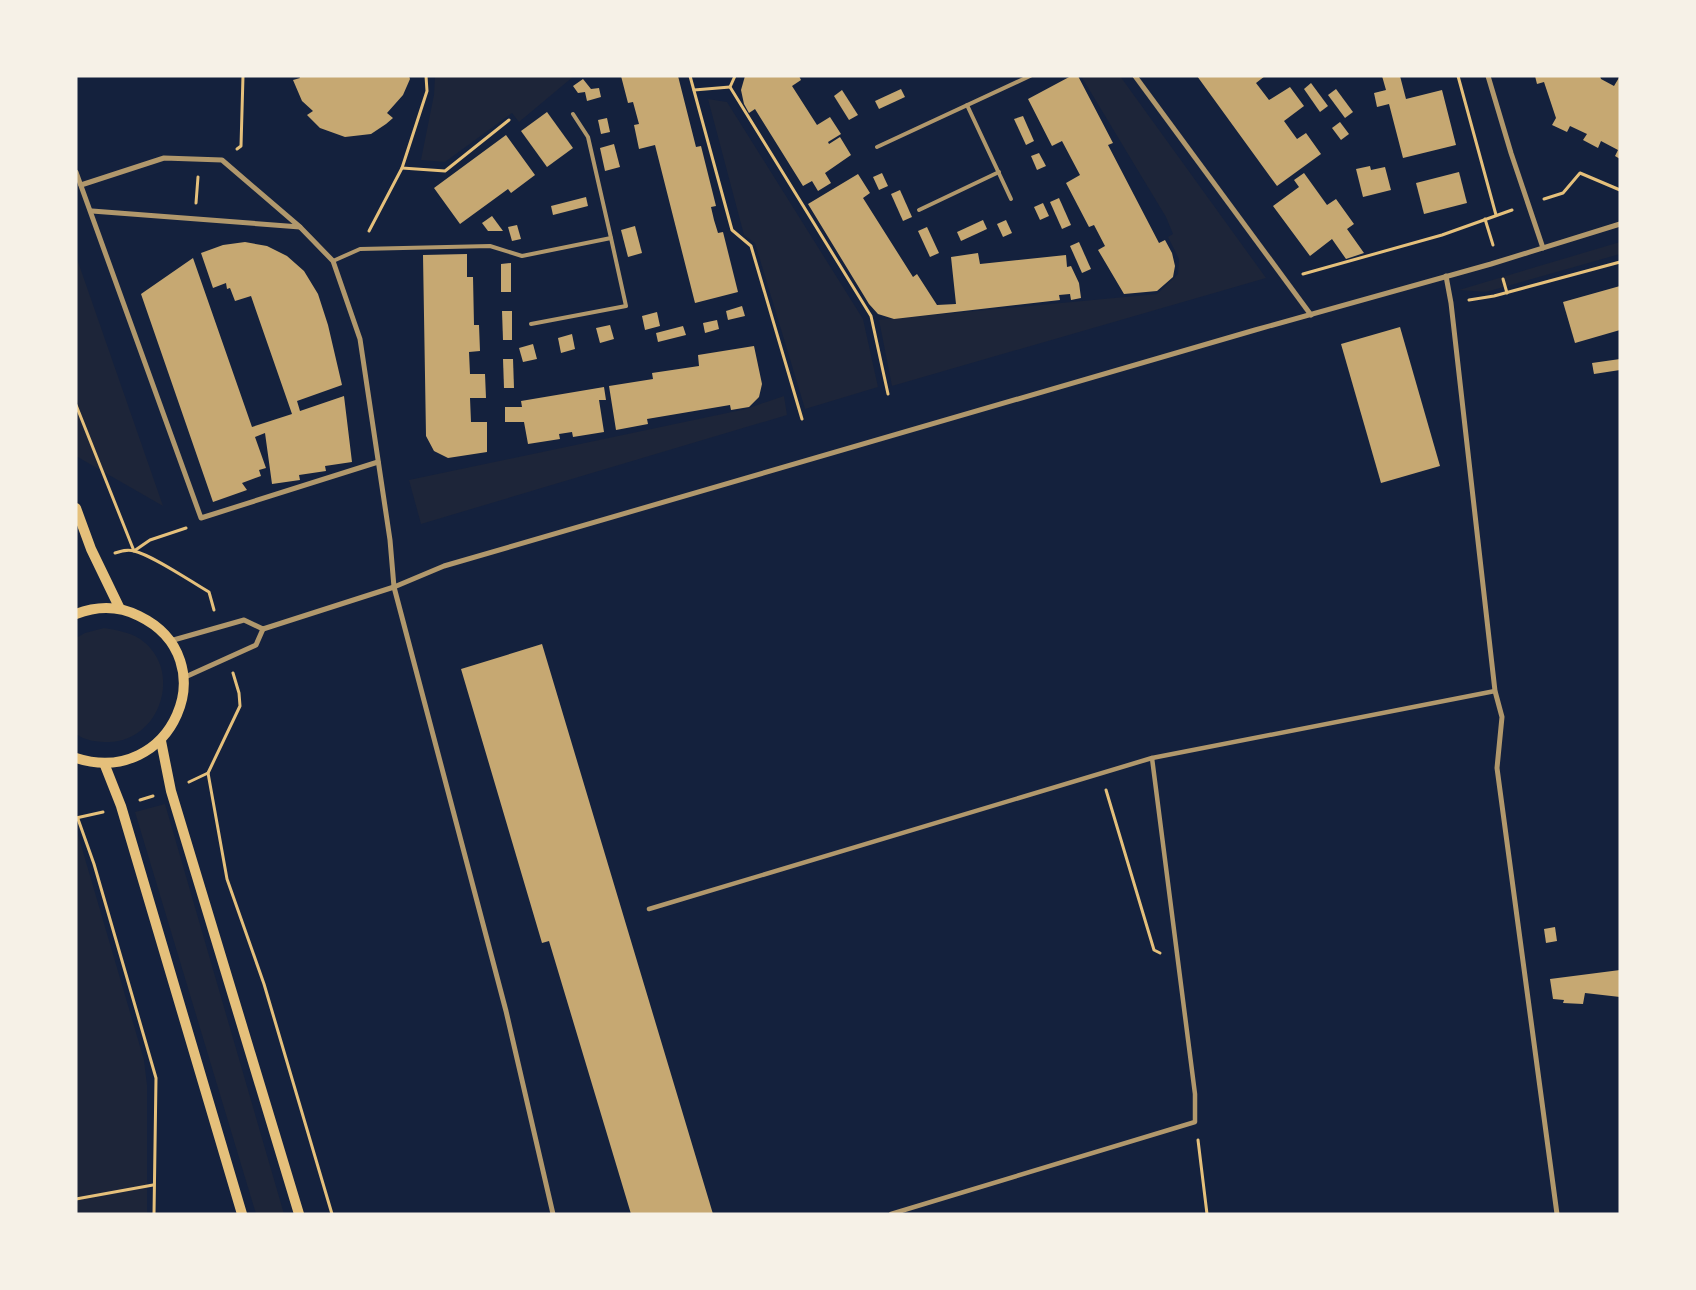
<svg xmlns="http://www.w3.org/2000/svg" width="1696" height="1290" font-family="Lato,sans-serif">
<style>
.green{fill:#1d2539}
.building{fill:#c6a872}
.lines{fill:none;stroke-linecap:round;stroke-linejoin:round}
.path{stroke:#e5c07b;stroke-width:3}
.service{stroke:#b1986c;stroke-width:4}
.pedestrian{stroke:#b1986c;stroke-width:4.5}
.minor{stroke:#b1986c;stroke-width:5}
.secondary{stroke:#e5c07b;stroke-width:10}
</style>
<rect width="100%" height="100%" fill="#14213d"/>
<g class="green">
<path d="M 435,76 L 574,76 L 519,122 L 512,113 L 445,162 L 421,160 L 434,95 Z"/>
<path d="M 1081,76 L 1120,76 L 1266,278 L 892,386 L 879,320 L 1157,294 L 1178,274 L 1179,259 L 1168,237 L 1173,234 L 1166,217 Z"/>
<path d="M 708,99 L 727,102 L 863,319 L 878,387 L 805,409 L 755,243 L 744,235 Z"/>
<path d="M 1620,242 L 1620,254 L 1486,292 L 1459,290 Z"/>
<path d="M 76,256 L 163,506 L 76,456 Z"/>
<path d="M 784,396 L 787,415 L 421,524 L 409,480 L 746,409 Z"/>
<path d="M 104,628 C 116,630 129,632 140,639 C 184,669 161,741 109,742 C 98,742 85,741 76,734 L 76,638 L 85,633 Z"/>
<path d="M 165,804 L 284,1214 L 256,1214 L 135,812 Z"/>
<path d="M 76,828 L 144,1060 L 147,1085 L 147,1214 L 76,1214 Z"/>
</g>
<g class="building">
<path d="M 299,76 L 409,76 L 410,79 L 403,95 L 387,113 L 393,118 L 386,124 L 371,134 L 345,137 L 320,128 L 307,115 L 313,111 L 302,101 L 293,80 L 300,78 Z"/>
<path d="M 621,76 L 678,76 L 696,147 L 701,146 L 716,206 L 711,207 L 714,220 L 718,233 L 723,232 L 738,292 L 695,303 L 655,145 L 639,149 L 634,125 L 639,124 L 633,102 L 628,103 Z"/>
<path d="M 745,76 L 799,76 L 801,80 L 792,86 L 817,125 L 830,117 L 841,134 L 828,142 L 829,144 L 840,137 L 851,155 L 825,173 L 831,183 L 818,191 L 812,181 L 803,186 L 755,109 L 749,113 L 744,104 L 741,90 Z"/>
<path d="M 1071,76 L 1078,76 L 1113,143 L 1108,145 L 1159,243 L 1165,240 L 1172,253 L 1175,266 L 1173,277 L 1157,291 L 1124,294 L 1098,250 L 1105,246 L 1094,225 L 1089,227 L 1066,183 L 1080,175 L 1062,141 L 1052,146 L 1028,99 Z"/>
<path d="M 1197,76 L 1265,76 L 1256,83 L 1269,100 L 1290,87 L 1304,106 L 1284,121 L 1297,139 L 1306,133 L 1321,154 L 1277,186 Z"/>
<path d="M 1382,76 L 1400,76 L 1406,99 L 1442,90 L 1456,145 L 1403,158 L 1389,104 L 1377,107 L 1374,93 L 1386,90 Z"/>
<path d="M 1535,76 L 1600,76 L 1601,79 L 1614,86 L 1620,76 L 1620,159 L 1615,156 L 1618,150 L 1601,141 L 1598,148 L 1583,140 L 1587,134 L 1570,126 L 1567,132 L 1552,125 L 1556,118 L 1544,82 L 1537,84 Z"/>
<path d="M 583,79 L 591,89 L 599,88 L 601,97 L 587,101 L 585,92 L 578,93 L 573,86 Z"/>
<path d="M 1311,83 L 1328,106 L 1320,112 L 1304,89 Z"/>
<path d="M 901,89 L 905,97 L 879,109 L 875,101 Z"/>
<path d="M 1336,89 L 1353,112 L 1345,118 L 1328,95 Z"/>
<path d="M 842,90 L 858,115 L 849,120 L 834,96 Z"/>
<path d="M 547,112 L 573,148 L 547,167 L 521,131 Z"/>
<path d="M 1023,116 L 1034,141 L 1026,145 L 1014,119 Z"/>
<path d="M 607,118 L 610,132 L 601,134 L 598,120 Z"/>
<path d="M 1340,122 L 1349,134 L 1341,140 L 1332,128 Z"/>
<path d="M 506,135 L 535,175 L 511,193 L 508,189 L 460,224 L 434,188 Z"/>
<path d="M 614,144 L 620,167 L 605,171 L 600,148 Z"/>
<path d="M 1039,153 L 1046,166 L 1037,170 L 1031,156 Z"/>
<path d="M 1370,166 L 1371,170 L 1385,167 L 1391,190 L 1363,197 L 1356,169 Z"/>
<path d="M 1459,172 L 1467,203 L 1424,214 L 1416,183 Z"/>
<path d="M 882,173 L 888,186 L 879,190 L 873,177 Z"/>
<path d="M 1304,173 L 1327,205 L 1336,199 L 1354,224 L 1347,229 L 1364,253 L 1346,259 L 1332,239 L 1310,256 L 1273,206 L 1299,187 L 1294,180 Z"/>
<path d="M 858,174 L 870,193 L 863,198 L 913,277 L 917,274 L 937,305 L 956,304 L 951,257 L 978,253 L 980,264 L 1066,255 L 1067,267 L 1071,266 L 1079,283 L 1081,298 L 1071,300 L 1070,294 L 1059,295 L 1060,300 L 894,319 L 878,314 L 869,304 L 808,204 Z"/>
<path d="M 900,190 L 912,217 L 903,221 L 891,194 Z"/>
<path d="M 586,197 L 588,206 L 553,215 L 551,206 Z"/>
<path d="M 1059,198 L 1071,225 L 1062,229 L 1050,202 Z"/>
<path d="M 1043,203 L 1049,216 L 1040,220 L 1034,207 Z"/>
<path d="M 492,216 L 503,231 L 488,231 L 482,223 Z"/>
<path d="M 983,220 L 987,229 L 961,241 L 957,232 Z"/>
<path d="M 1006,220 L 1012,233 L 1003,237 L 997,224 Z"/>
<path d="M 517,225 L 521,239 L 512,241 L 508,227 Z"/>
<path d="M 635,226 L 642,253 L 628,257 L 621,230 Z"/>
<path d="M 927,227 L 939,253 L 930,257 L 918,231 Z"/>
<path d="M 245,242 L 267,246 L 287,256 L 304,271 L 318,294 L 328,325 L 342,385 L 297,401 L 300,411 L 344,396 L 352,462 L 325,466 L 326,471 L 299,475 L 300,480 L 272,484 L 265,433 L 255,437 L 266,468 L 259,470 L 261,476 L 242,483 L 247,490 L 213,502 L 141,294 L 193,258 L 252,427 L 292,414 L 251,296 L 235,301 L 230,288 L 227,289 L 226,283 L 213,288 L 201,253 L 223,245 Z"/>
<path d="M 1079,242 L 1091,269 L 1082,273 L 1070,246 Z"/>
<path d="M 467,254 L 467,277 L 473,277 L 474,325 L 479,325 L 480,351 L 469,352 L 470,374 L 485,374 L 486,398 L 470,398 L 471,422 L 487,422 L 487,452 L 448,458 L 434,451 L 426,436 L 423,255 Z"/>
<path d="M 511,263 L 511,292 L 501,292 L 501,264 Z"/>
<path d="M 1620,286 L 1620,330 L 1575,343 L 1563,302 Z"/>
<path d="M 742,306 L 745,316 L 728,320 L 726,311 Z"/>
<path d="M 502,311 L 512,311 L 512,340 L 503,340 Z"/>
<path d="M 657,312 L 660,326 L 645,330 L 642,316 Z"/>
<path d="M 717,320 L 719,329 L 705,333 L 703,323 Z"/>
<path d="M 610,325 L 614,339 L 600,343 L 596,328 Z"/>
<path d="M 683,326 L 686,335 L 658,342 L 656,333 Z"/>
<path d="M 1400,327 L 1440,466 L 1381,483 L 1341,344 Z"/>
<path d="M 572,334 L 575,349 L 561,353 L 558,338 Z"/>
<path d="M 533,344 L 537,359 L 523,362 L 519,348 Z"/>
<path d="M 754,346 L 762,384 L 759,397 L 749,407 L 731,410 L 730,405 L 647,419 L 648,424 L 616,430 L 609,386 L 653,379 L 652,373 L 699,366 L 698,355 Z"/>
<path d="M 503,359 L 513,359 L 514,388 L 504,388 Z"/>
<path d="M 1620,359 L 1620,370 L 1594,374 L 1592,363 Z"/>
<path d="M 604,387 L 606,400 L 599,400 L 604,432 L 573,437 L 572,432 L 559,434 L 560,439 L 528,444 L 524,422 L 505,422 L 505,407 L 522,407 L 521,401 Z"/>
<path d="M 542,644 L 628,931 L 713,1214 L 631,1214 L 549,941 L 542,943 L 461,669 Z"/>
<path d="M 1555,927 L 1557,941 L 1546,943 L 1544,929 Z"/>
<path d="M 1620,970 L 1620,997 L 1585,993 L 1583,1004 L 1563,1003 L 1564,1000 L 1553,999 L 1550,979 Z"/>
</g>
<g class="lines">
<g class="path">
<path d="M 690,76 L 732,230 L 751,246 L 802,419"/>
<path d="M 735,76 L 730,87 L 871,316 L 888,394"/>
<path d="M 1458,76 L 1496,215"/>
<path d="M 694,90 L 730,87"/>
<path d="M 237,149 L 241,146 L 243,76"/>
<path d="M 402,168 L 445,171 L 509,120"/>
<path d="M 1544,199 L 1563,193 L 1580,173 L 1620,190"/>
<path d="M 196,203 L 198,177"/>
<path d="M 1485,219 L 1493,245"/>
<path d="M 369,231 L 402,168 L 427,91 L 426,76"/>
<path d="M 1303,274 L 1442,235 L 1512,210"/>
<path d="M 1503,279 L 1507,293"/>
<path d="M 1469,300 L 1494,296 L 1620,262"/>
<path d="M 76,405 L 134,551 L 150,540 L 186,528"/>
<path d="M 115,553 C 121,551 127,549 134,551 C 154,556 190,581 209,592 L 214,610"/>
<path d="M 208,773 L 227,879 L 264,984 L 332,1214"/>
<path d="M 189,782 L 208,773 L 240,706 L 239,693 L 233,673"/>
<path d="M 1106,790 L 1154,950 L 1160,953"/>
<path d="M 140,800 L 153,796"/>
<path d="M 76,818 L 103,812"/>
<path d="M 78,819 L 94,864 L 156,1078 L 154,1214"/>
<path d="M 1198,1140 L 1207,1214"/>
<path d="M 76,1199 L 153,1185"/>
</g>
<g class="service">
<path d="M 967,105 L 1011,199"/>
<path d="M 877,147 L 1030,76"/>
<path d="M 919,210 L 999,172"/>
<path d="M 333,261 L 360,249 L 490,246 L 522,256 L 611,238 L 588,137 L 573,114"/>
<path d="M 531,324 L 626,306 L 611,238"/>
</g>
<g class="pedestrian">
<path d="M 649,909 L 1152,758 L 1495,691"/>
<path d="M 891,1214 L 1195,1122 L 1195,1094 L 1152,758"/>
</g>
<g class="minor">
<path d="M 1135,76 L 1311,315"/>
<path d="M 1488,76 L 1511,153 L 1543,248"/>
<path d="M 76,172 L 201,518 L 378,462"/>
<path d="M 81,185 L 164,158 L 222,160 L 300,227 L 333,261 L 360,339 L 390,540 L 394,587 L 506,1011 L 553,1214"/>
<path d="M 92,211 L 300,227"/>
<path d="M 1446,276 L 1451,303 L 1495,691 L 1502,717 L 1497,768 L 1557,1214"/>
<path d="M 170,641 L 244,620 L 263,629 L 394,587 L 444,566 L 1255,330 L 1491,264 L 1620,224"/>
<path d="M 183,678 L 256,645 L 263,629"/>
</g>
<g class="secondary">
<path d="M 76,508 L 91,549 L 120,609"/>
<path d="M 76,614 C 97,606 119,606 139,616 C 228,659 172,789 76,758"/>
<path d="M 161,741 L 171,791 L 299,1214"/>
<path d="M 104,763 L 121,806 L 242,1214"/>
</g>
</g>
<rect width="1696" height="1290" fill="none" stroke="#f6f1e7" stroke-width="155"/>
</svg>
